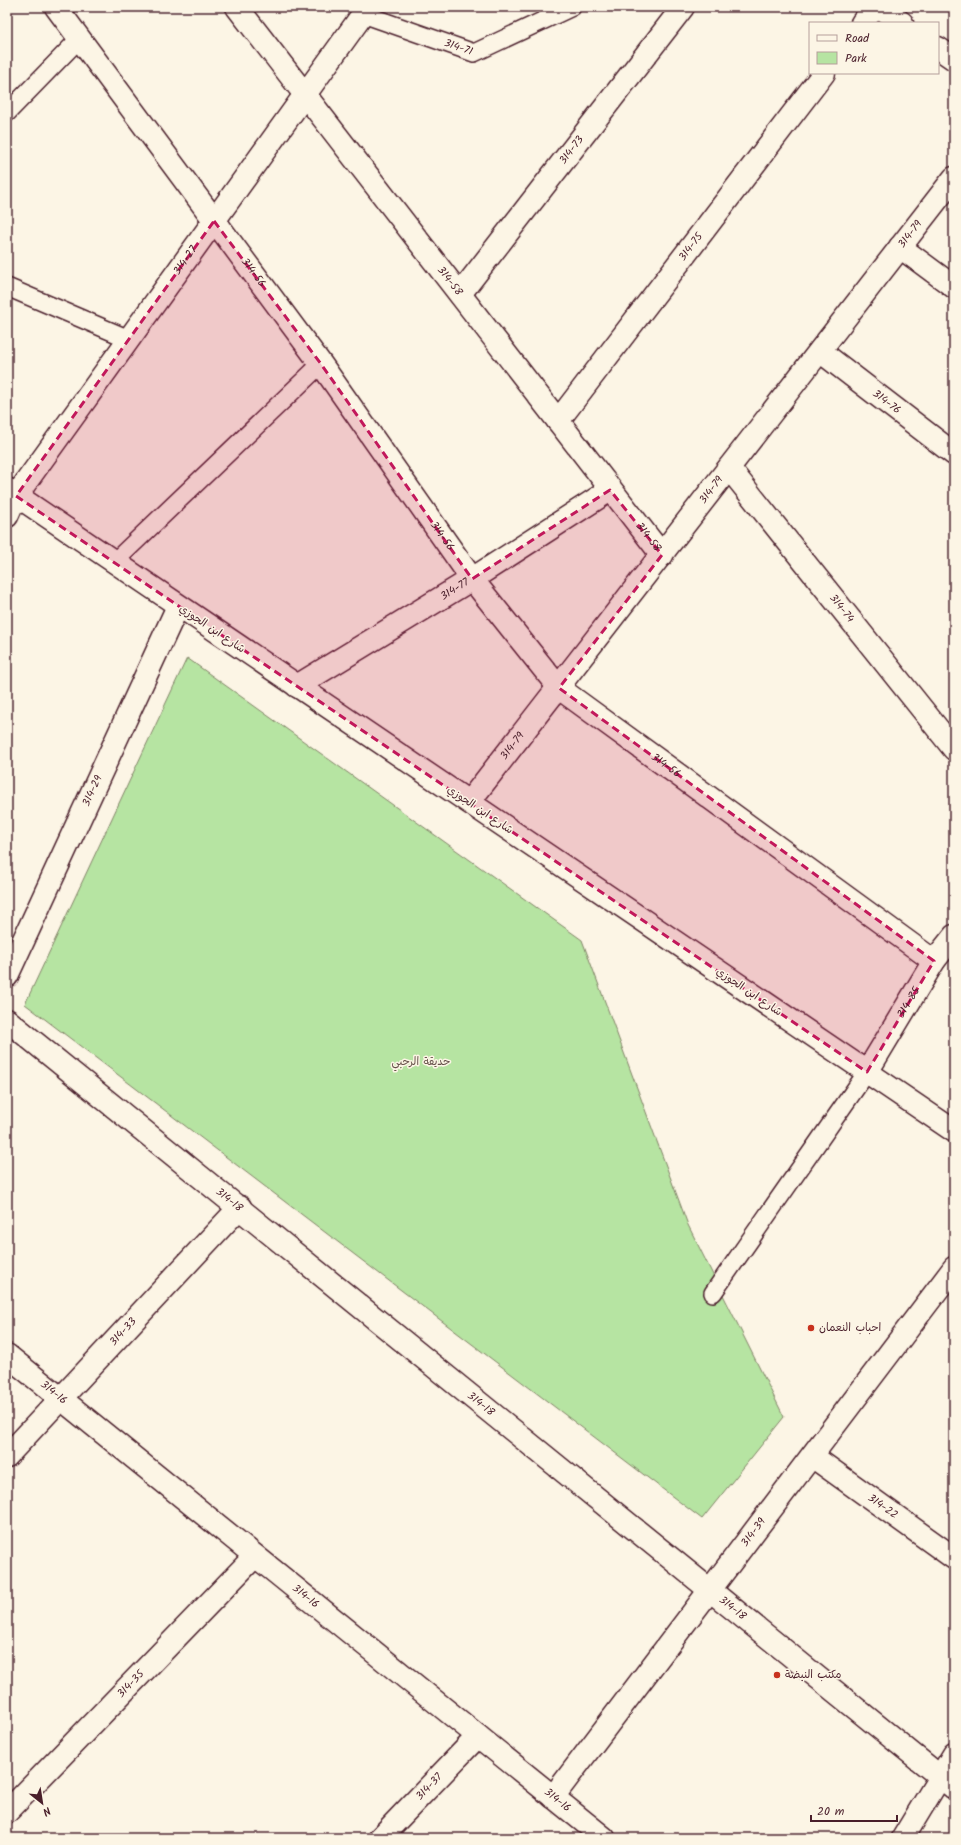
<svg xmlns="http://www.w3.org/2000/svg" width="961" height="1845" font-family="Kalam,'Playpen Sans Arabic',sans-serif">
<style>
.green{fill:#b6e4a2;stroke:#808266}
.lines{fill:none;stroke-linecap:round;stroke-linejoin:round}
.lane-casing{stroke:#4a1f2b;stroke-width:20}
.street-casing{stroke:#4a1f2b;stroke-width:25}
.secondary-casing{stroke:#4a1f2b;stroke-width:25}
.lane{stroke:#fcf5e5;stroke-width:17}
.street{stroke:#fcf5e5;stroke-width:22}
.secondary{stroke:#fcf5e5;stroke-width:22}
.marked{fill:#c2185b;fill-opacity:0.2;stroke:#c2185b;stroke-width:3;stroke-dasharray:8 5;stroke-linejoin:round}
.poi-dot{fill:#c8321e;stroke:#fcf5e5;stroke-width:1.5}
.labels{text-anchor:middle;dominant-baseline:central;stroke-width:3;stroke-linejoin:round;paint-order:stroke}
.street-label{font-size:11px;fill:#4a1f2b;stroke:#fcf5e5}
.park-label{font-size:11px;fill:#655049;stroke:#fcf5e5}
.poi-label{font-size:11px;fill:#4a1f2b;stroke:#fcf5e5;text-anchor:start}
</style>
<rect width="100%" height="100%" fill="#fcf5e5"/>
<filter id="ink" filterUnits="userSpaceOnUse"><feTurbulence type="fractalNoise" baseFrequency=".025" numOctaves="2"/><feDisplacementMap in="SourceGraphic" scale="8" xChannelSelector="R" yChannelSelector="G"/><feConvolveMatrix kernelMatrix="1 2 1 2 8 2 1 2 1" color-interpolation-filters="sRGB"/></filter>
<g filter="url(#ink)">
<path class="green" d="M 187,658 L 582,940 L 688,1225 L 784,1417 L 702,1519 L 25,1004 Z"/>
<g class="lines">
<g class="lane-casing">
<g id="lane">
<path id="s1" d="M 363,14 L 474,53 L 572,7"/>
<path d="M 7,113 L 79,39"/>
<path d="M 7,287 L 129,339"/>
<path d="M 114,562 L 321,364"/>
<path d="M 713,1293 L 867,1072"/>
</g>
</g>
<g class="street-casing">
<g id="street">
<path id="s2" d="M 56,7 L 321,364 L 472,579 L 559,688 L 934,961"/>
<path id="s3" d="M 237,7 L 662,555"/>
<path d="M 880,7 L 902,23"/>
<path d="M 862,23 L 875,7"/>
<path d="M 938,48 L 954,59"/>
<path d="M 900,247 L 954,287"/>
<path id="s4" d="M 460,294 L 683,7"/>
<path id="s5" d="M 820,351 L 954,454"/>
<path id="s6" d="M 558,421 L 824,73"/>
<path id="s7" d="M 729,468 L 954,749"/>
<path id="s8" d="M 7,516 L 16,496 L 368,7"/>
<path id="s9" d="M 297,686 L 472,579 L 610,490"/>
<path id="s10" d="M 469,802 L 954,178"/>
<path id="s11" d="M 7,976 L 178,606"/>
<path id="s12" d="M 7,1020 L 954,1788"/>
<path id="s13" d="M 867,1072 L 934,961 L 954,936"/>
<path id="s14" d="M 7,1355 L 604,1838"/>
<path id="s15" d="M 7,1456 L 240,1207"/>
<path id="s16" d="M 812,1456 L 954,1558"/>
<path id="s17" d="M 553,1797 L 954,1268"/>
<path id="s18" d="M 7,1812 L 255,1556"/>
<path id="s19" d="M 380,1838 L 478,1736"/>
<path d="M 903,1838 L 954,1754"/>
</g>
</g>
<g class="secondary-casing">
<path id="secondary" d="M 7,489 L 954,1131"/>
</g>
<use href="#lane" class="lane"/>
<use href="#street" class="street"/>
<use href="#secondary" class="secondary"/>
</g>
</g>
<path class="marked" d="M 214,221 L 321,364 L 472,579 L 610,490 L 662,555 L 559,688 L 934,961 L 867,1072 L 16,496 Z"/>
<g class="poi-dot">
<circle cx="811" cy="1328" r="4"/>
<circle cx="777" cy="1675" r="4"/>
</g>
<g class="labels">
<g class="street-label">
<text stroke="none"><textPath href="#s1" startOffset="101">314-71</textPath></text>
<text stroke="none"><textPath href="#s4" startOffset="182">314-73</textPath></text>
<text stroke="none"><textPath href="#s10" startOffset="719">314-79</textPath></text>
<text stroke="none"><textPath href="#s6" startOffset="219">314-75</textPath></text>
<text stroke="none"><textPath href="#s8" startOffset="312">314-27</textPath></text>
<text stroke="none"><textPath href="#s2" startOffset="331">314-56</textPath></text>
<text stroke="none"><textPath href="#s3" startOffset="347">314-58</textPath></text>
<text stroke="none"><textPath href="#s5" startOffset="84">314-76</textPath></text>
<text stroke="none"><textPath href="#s10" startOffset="395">314-79</textPath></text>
<text stroke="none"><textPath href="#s2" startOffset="655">314-56</textPath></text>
<text stroke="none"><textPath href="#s3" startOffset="671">314-58</textPath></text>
<text stroke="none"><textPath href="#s9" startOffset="185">314-77</textPath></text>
<text stroke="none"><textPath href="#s7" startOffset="180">314-74</textPath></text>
<text transform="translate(212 629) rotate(34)">شارع ابن الجوزي</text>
<text stroke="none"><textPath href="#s10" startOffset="71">314-79</textPath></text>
<text stroke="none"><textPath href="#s2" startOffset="979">314-56</textPath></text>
<text stroke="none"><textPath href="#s11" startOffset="204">314-29</textPath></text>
<text transform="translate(480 810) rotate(34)">شارع ابن الجوزي</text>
<text transform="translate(749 992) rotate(34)">شارع ابن الجوزي</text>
<text stroke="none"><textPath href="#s13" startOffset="81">314-85</textPath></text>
<text stroke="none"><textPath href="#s12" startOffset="286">314-18</textPath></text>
<text stroke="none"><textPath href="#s15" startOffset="170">314-33</textPath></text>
<text stroke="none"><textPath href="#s14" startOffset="60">314-16</textPath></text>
<text stroke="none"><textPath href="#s12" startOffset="610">314-18</textPath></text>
<text stroke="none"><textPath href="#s16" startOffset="87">314-22</textPath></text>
<text stroke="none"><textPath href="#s17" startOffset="332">314-39</textPath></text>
<text stroke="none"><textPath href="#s14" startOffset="384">314-16</textPath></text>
<text stroke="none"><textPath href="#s12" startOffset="934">314-18</textPath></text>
<text stroke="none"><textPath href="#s18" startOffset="178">314-35</textPath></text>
<text stroke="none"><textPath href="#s19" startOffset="71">314-37</textPath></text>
<text stroke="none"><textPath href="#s14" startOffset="708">314-16</textPath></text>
</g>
<g class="park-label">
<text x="421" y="1062">حديقة الرحبي</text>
</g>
<g class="poi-label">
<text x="819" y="1328">احباب النعمان</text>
<text x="785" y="1675">مكتب النبضة</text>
</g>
</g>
<rect width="961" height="1845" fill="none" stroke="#fcf5e5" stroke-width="24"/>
<rect x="12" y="12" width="937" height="1821" fill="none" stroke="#4a1f2b" stroke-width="1.5" filter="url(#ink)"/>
<rect x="809" y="22" width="130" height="52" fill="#fcf5e5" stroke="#b59f9b"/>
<rect x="817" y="35" width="20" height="6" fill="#fcf5e5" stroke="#b59f9b"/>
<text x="845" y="42" font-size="12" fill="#4a1f2b">Road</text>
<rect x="817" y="52" width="20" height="12" fill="#b6e4a2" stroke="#b59f9b"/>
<text x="845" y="62" font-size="12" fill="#4a1f2b">Park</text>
<g transform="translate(42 1803) rotate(150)" stroke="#fcf5e5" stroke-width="3" paint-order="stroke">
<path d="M0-3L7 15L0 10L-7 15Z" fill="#4a1f2b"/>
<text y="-6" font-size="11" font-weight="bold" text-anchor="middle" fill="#4a1f2b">N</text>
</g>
<path d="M811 1815v6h86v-6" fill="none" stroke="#4a1f2b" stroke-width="2"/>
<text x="817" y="1815" font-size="12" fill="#4a1f2b" stroke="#fcf5e5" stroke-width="3" paint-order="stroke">20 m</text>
</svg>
